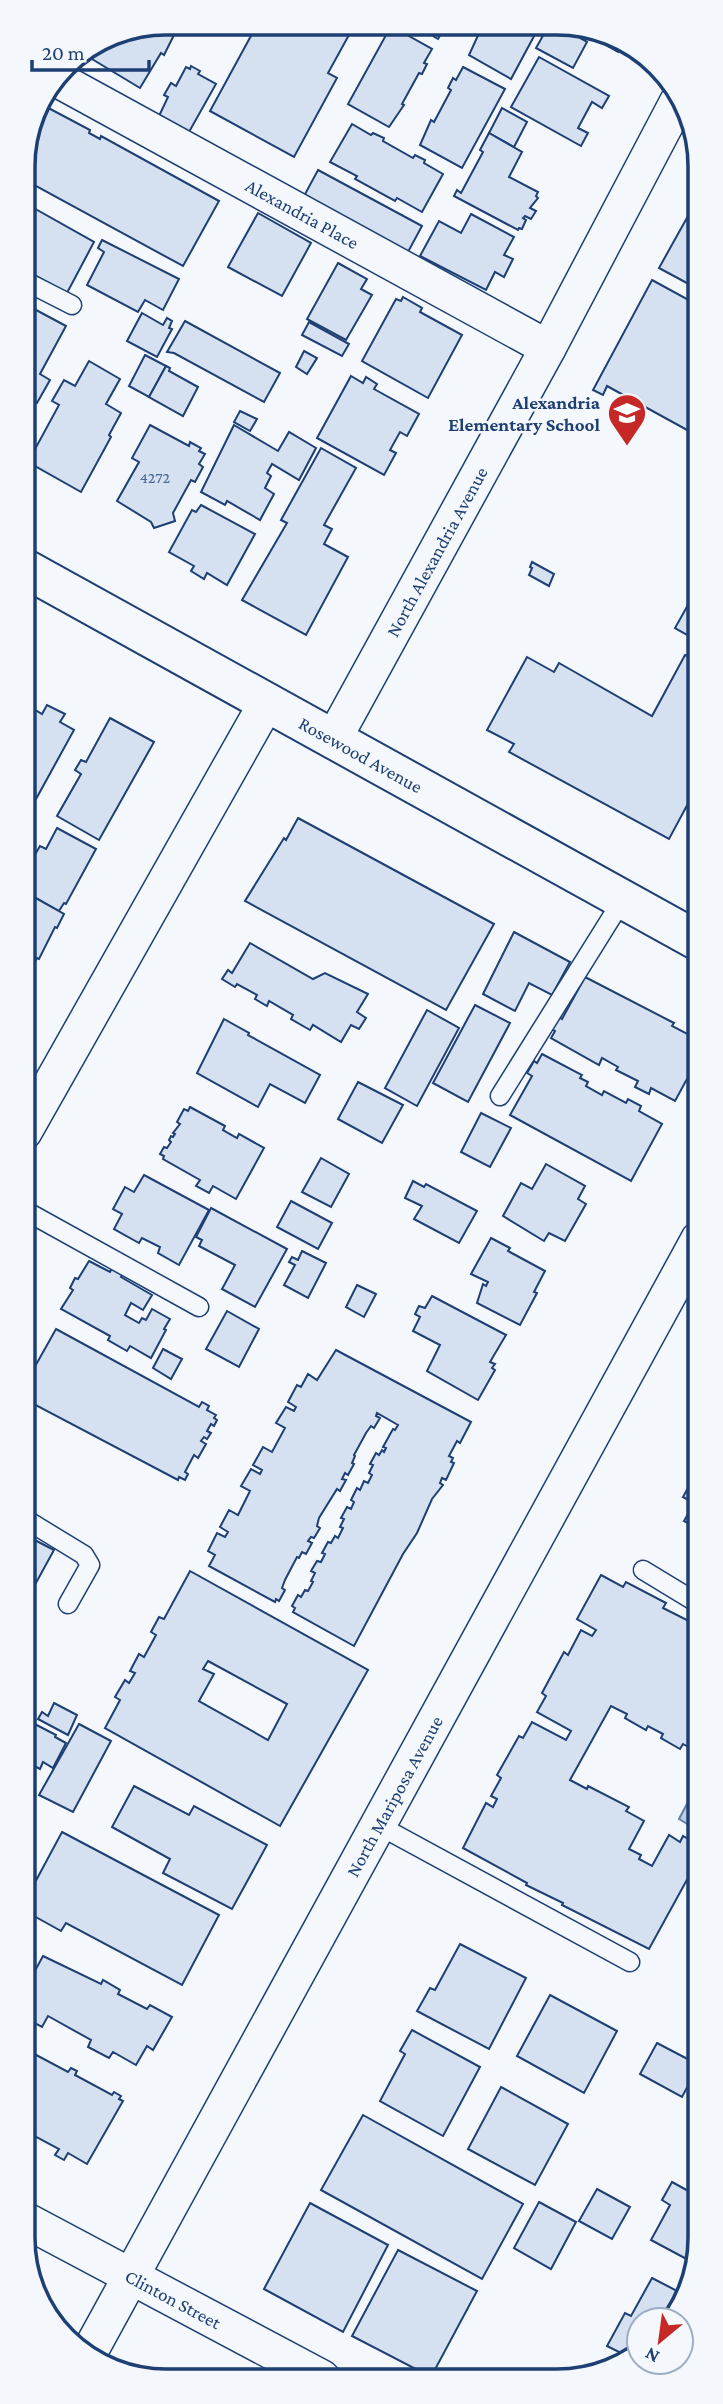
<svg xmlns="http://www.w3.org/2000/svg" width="723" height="2404" font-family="'Crimson Pro',serif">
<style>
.water{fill:#bed0e5;stroke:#687fa3;stroke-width:2}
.building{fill:#d5e0f0;stroke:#1d3f73;stroke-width:2;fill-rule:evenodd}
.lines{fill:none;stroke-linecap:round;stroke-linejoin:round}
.service-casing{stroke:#1d3f73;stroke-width:21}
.minor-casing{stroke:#1d3f73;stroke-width:38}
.tertiary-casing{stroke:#1d3f73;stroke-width:42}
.service{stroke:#f4f7fb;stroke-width:18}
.minor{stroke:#f4f7fb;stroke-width:35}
.tertiary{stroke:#f4f7fb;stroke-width:38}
.labels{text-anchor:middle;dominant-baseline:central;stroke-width:5;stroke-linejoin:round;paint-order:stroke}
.number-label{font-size:16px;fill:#4b6792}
.street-label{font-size:19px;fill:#1d3f73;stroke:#f4f7fb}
.poi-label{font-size:19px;font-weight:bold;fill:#1d3f73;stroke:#f4f7fb;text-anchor:end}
.rim{fill:none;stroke:#1d3f73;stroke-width:3.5}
</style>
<rect width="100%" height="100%" fill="#f4f7fb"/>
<path class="water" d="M 695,1789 L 699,1792 L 699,1831 L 679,1819 Z"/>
<g class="building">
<path d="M 166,23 L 180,23 L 164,55 L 161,53 L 140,88 L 82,53 L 111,33 Z"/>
<path d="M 258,23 L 355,24 L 328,73 L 337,78 L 294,157 L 210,111 Z"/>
<path d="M 412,24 L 446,25 L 438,39 Z"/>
<path d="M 487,25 L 540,25 L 511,79 L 469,55 L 480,31 L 483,32 Z"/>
<path d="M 549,25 L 557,25 L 587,42 L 573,68 L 536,48 Z"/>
<path d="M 571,25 L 586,26 L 622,45 L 618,52 Z"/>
<path d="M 391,26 L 432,49 L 424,63 L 427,64 L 422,74 L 419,73 L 402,104 L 404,105 L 389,127 L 348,104 Z"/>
<path d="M 539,57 L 609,96 L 602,108 L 592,102 L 578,128 L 588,133 L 581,146 L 511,107 Z"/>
<path d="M 191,66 L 200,71 L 198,74 L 216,84 L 189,132 L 159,116 L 168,97 L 164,95 L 171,83 L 176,86 L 186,67 L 190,69 Z"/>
<path d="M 463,67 L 505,89 L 462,168 L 420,145 L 431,120 L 434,122 L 451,90 L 448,88 L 453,78 L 456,80 Z"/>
<path d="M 39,103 L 90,130 L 89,133 L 100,139 L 101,136 L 219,201 L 183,266 L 23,179 L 23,157 L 34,111 Z"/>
<path d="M 502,108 L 527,122 L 514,147 L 489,133 Z"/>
<path d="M 352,124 L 371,135 L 373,133 L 384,138 L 383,141 L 413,158 L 415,155 L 425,160 L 424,163 L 443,174 L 422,212 L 397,198 L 395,201 L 355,179 L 357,176 L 330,162 Z"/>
<path d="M 489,133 L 522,152 L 509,177 L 538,192 L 536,196 L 538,198 L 530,208 L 536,211 L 531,219 L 525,216 L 523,218 L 526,220 L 522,229 L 519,228 L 518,230 L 454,196 L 457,190 L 461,193 L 483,152 L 480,150 Z"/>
<path d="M 318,170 L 422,226 L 408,252 L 304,196 Z"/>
<path d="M 698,198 L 698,289 L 659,268 Z"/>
<path d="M 23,202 L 94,242 L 67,293 L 23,269 Z"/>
<path d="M 258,213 L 311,243 L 282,296 L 228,267 Z"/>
<path d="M 471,214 L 514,237 L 504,255 L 513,259 L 504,277 L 495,272 L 486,290 L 420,256 L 439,221 L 461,233 Z"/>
<path d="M 102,240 L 179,279 L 163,310 L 145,300 L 138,312 L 87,285 L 104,252 L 98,248 Z"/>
<path d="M 338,263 L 367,279 L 361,289 L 372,295 L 346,340 L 307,319 Z"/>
<path d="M 652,280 L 698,305 L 698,436 L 607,386 L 603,395 L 593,390 Z"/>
<path d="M 403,297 L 422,308 L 420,312 L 462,335 L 428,398 L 362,361 L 396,299 L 401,301 Z"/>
<path d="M 23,303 L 66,326 L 40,374 L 50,380 L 37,403 L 24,396 L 29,386 L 23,383 L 25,376 L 23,375 Z"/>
<path d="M 142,313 L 163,325 L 167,318 L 172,321 L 169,328 L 172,329 L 157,357 L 127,341 Z"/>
<path d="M 185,321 L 280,373 L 264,402 L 174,353 L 167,352 Z"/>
<path d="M 309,322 L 349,344 L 342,356 L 302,335 Z"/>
<path d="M 304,351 L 317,358 L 307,374 L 296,367 Z"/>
<path d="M 145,355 L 166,366 L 149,397 L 129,386 Z"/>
<path d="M 89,361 L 120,379 L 106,404 L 121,413 L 109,435 L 111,437 L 81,492 L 28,462 L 59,405 L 52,401 L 64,380 L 75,386 Z"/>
<path d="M 166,366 L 170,368 L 169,371 L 198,387 L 183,416 L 149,397 Z"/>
<path d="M 351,376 L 363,383 L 366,377 L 377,384 L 374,389 L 419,414 L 407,436 L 400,432 L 390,450 L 396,453 L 384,475 L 317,438 Z"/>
<path d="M 240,411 L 257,419 L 250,431 L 234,422 Z"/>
<path d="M 150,425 L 189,446 L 190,442 L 201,448 L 199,451 L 205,454 L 199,464 L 203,467 L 195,482 L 191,480 L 173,513 L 175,521 L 154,528 L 151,522 L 117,501 L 139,462 L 132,458 Z"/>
<path d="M 234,425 L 278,451 L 289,432 L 316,448 L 299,480 L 272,464 L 267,473 L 271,476 L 265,488 L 274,494 L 260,520 L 227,501 L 225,505 L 201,492 Z"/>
<path d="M 321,448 L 356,468 L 324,525 L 332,529 L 324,544 L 348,557 L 306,635 L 242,600 L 287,523 L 281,520 Z"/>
<path d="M 201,505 L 255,534 L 227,585 L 207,573 L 204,579 L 191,571 L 194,566 L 169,552 L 192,510 L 196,512 Z"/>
<path d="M 532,562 L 554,574 L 549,586 L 529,575 L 532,568 L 530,567 Z"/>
<path d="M 698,587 L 698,641 L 675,628 Z"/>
<path d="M 685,655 L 698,661 L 698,785 L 669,839 L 509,752 L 514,744 L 487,730 L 527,657 L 554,672 L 559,663 L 652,716 Z"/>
<path d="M 24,703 L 42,714 L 47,705 L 65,714 L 60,722 L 74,730 L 36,799 L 24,792 Z"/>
<path d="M 110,718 L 154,742 L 99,840 L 57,816 L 81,774 L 75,770 L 81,760 L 86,762 Z"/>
<path d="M 298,818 L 494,924 L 446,1010 L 245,901 L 284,838 L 286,840 Z"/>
<path d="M 57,828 L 96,849 L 66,904 L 64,903 L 59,911 L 24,891 L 24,853 L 33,858 L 40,846 L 46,849 Z"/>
<path d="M 30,895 L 64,914 L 57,928 L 55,927 L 39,959 L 37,958 L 29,973 L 24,986 L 24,900 L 27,901 Z"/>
<path d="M 514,932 L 570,962 L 552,995 L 529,983 L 515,1011 L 483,994 Z"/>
<path d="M 250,943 L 313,979 L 325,973 L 368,994 L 357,1012 L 366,1018 L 359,1029 L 351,1025 L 341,1042 L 313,1025 L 310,1030 L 291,1019 L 293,1015 L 269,1001 L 267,1006 L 255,999 L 257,995 L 237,984 L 235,987 L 222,979 L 228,970 L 232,973 Z"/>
<path d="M 585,977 L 674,1023 L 672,1026 L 699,1040 L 699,1057 L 675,1101 L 651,1088 L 649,1094 L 635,1087 L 638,1081 L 616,1070 L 618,1067 L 602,1058 L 599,1065 L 551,1038 L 555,1031 L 552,1029 L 559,1017 L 562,1019 Z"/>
<path d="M 475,1005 L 510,1023 L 468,1102 L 433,1083 Z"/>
<path d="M 427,1010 L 459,1028 L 417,1106 L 385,1088 Z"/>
<path d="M 224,1019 L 249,1033 L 248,1035 L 320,1075 L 305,1103 L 270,1084 L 258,1107 L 197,1073 Z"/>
<path d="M 542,1054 L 582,1075 L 580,1078 L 588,1082 L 586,1086 L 602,1095 L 604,1091 L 626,1103 L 628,1099 L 641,1106 L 639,1111 L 662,1124 L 631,1181 L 510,1115 L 532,1076 L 527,1073 L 534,1061 L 537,1063 Z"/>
<path d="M 358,1082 L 403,1105 L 382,1143 L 338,1119 Z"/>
<path d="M 190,1107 L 225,1126 L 223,1130 L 237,1138 L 239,1134 L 264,1148 L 236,1199 L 213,1186 L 209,1193 L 196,1186 L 200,1180 L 163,1159 L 164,1156 L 160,1154 L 164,1147 L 167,1148 L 171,1142 L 169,1140 L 171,1136 L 173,1137 L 175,1134 L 173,1133 L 180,1124 L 177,1122 L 184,1109 L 188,1111 Z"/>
<path d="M 481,1113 L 511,1128 L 490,1167 L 461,1152 Z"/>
<path d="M 321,1158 L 349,1174 L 331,1207 L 302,1192 Z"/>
<path d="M 546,1164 L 585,1186 L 578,1199 L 586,1204 L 565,1241 L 549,1233 L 544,1241 L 503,1216 L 521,1183 L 532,1189 Z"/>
<path d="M 144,1175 L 209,1210 L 179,1265 L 158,1253 L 160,1247 L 142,1238 L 139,1243 L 114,1229 L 122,1214 L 113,1209 L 125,1187 L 134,1192 Z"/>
<path d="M 413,1181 L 424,1187 L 426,1184 L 477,1211 L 459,1243 L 414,1219 L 422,1206 L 405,1198 Z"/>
<path d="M 291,1201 L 332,1223 L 318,1249 L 277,1227 Z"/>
<path d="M 211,1208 L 287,1249 L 255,1307 L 222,1289 L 235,1265 L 199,1246 L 202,1240 L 196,1237 Z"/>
<path d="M 491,1238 L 510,1248 L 508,1251 L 545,1271 L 534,1292 L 537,1293 L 520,1325 L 477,1303 L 483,1284 L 486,1286 L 488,1282 L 471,1274 Z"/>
<path d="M 302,1251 L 326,1263 L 308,1298 L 284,1285 L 295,1265 L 289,1262 L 292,1257 L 298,1260 Z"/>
<path d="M 89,1261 L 110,1272 L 113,1266 L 124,1272 L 121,1277 L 152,1295 L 143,1310 L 131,1303 L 125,1315 L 139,1323 L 142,1318 L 146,1320 L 152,1309 L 170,1319 L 164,1329 L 166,1330 L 151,1358 L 130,1346 L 127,1351 L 108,1340 L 110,1336 L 61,1309 L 73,1290 L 70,1288 L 75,1278 L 78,1279 Z"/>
<path d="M 357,1285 L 376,1294 L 364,1317 L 346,1307 Z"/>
<path d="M 432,1296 L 506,1335 L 490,1362 L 495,1364 L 492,1368 L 495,1370 L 478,1400 L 427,1371 L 440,1345 L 413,1331 L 420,1317 L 415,1314 L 419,1306 L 425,1308 Z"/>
<path d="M 227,1311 L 259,1329 L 239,1367 L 206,1349 Z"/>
<path d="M 56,1329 L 199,1407 L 202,1402 L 209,1406 L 207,1410 L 216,1415 L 214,1418 L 217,1420 L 214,1426 L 211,1424 L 207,1431 L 211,1433 L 207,1439 L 204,1437 L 201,1441 L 206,1444 L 198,1458 L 194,1455 L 185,1472 L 188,1474 L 185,1480 L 179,1477 L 178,1480 L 24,1399 L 24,1386 Z"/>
<path d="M 163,1349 L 182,1359 L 171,1379 L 153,1368 Z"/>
<path d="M 336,1350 L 471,1422 L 460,1443 L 457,1441 L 449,1456 L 453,1458 L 451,1462 L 454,1463 L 446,1480 L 442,1478 L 440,1483 L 443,1485 L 432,1499 L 417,1533 L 403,1554 L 354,1646 L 293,1612 L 295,1608 L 292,1606 L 298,1595 L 301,1597 L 305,1590 L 308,1591 L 313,1582 L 311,1581 L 315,1573 L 311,1571 L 317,1561 L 321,1562 L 325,1554 L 322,1553 L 328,1542 L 331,1543 L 335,1536 L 338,1538 L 343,1528 L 340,1527 L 344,1519 L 341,1518 L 347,1507 L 351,1509 L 354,1502 L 351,1500 L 357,1488 L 360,1490 L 364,1481 L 368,1483 L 372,1475 L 369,1473 L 373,1465 L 370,1464 L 376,1453 L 379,1455 L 382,1450 L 384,1452 L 386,1448 L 383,1447 L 393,1429 L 395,1430 L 398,1425 L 377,1413 L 376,1416 L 380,1418 L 374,1428 L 371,1426 L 366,1433 L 354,1455 L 355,1456 L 352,1463 L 354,1464 L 348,1475 L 345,1473 L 342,1479 L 346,1480 L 340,1491 L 337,1489 L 319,1518 L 317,1526 L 320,1528 L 314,1538 L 311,1537 L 308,1541 L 312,1543 L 306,1554 L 302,1552 L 299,1558 L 297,1557 L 285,1580 L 282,1588 L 285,1590 L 279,1601 L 276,1599 L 275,1602 L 209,1566 L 215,1555 L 208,1551 L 217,1533 L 225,1537 L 228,1532 L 220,1527 L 229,1510 L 238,1515 L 250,1491 L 241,1486 L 251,1469 L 260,1474 L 262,1470 L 253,1465 L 263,1447 L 272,1452 L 285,1428 L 276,1423 L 286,1407 L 294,1411 L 296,1407 L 288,1402 L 297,1385 L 301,1387 L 308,1374 L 317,1380 Z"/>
<path d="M 697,1471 L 699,1472 L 699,1529 L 684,1521 L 694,1503 L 683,1497 Z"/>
<path d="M 25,1535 L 54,1550 L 25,1603 Z"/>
<path d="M 190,1571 L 368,1670 L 280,1826 L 105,1728 L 120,1700 L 115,1697 L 125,1680 L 129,1683 L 135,1673 L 130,1671 L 139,1654 L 144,1657 L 156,1635 L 151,1632 L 159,1617 L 164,1619 ZM 208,1661 L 287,1704 L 268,1740 L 199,1701 L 214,1674 L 203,1669 Z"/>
<path d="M 601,1575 L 623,1587 L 626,1582 L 666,1603 L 663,1608 L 699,1626 L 699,1753 L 683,1744 L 680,1749 L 661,1738 L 663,1734 L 648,1726 L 646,1730 L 625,1718 L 627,1714 L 611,1706 L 570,1780 L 587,1789 L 588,1786 L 629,1807 L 626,1811 L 644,1821 L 629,1849 L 641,1855 L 639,1859 L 652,1866 L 669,1835 L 680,1842 L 683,1836 L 700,1846 L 700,1856 L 649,1949 L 562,1905 L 563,1903 L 526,1885 L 527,1883 L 463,1848 L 486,1803 L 493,1807 L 497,1799 L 491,1796 L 501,1778 L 497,1775 L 519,1736 L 523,1738 L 532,1722 L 566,1740 L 571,1731 L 537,1712 L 546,1696 L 542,1693 L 564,1652 L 568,1655 L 581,1630 L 592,1636 L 596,1630 L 577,1619 Z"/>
<path d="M 54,1703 L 77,1715 L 68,1735 L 38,1719 L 42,1712 L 48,1716 Z"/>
<path d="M 25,1719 L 56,1735 L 55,1737 L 66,1743 L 53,1768 L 43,1762 L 40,1769 L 25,1761 Z"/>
<path d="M 79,1724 L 111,1741 L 73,1812 L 39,1795 Z"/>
<path d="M 25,1774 L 33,1778 L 25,1793 Z"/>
<path d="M 134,1786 L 189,1815 L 194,1806 L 267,1845 L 232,1909 L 163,1873 L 170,1859 L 112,1827 Z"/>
<path d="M 62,1832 L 219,1915 L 182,1985 L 66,1923 L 61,1931 L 25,1911 L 25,1901 Z"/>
<path d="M 460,1944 L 526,1978 L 489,2049 L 417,2011 L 430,1988 L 435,1990 Z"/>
<path d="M 43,1956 L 101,1984 L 103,1980 L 120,1990 L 118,1994 L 147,2009 L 150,2005 L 172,2017 L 153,2050 L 147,2046 L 136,2065 L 113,2052 L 109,2058 L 88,2047 L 91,2040 L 48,2016 L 42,2027 L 25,2018 L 25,1989 Z"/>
<path d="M 550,1995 L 617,2031 L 584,2093 L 517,2056 Z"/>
<path d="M 412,2030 L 480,2067 L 443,2136 L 380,2101 L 405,2054 L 400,2051 Z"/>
<path d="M 657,2043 L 699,2065 L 682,2097 L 640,2074 Z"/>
<path d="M 25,2049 L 68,2072 L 71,2068 L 77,2071 L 75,2075 L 112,2095 L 114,2092 L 121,2096 L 119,2099 L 123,2101 L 87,2164 L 68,2153 L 64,2160 L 55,2155 L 59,2149 L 25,2131 Z"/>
<path d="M 501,2087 L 568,2124 L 535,2185 L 468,2149 Z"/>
<path d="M 363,2115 L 523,2204 L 482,2279 L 321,2190 Z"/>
<path d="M 672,2182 L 692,2193 L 695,2187 L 700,2189 L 700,2247 L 694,2263 L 651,2240 L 670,2205 L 662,2200 Z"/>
<path d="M 597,2189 L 630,2207 L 612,2239 L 579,2221 Z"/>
<path d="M 539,2202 L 576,2222 L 551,2269 L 514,2248 Z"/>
<path d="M 310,2203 L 388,2245 L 343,2332 L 264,2289 Z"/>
<path d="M 398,2250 L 477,2291 L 431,2377 L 352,2336 Z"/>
<path d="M 652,2278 L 681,2293 L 670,2320 L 639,2320 L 639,2347 L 621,2358 L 623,2354 L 607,2346 L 625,2313 L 631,2316 Z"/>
</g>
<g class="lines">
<g class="service-casing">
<g id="service">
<path d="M 23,280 L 72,305"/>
<path d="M 500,1096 L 623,899"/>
<path d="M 24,1210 L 199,1307"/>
<path d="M 25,1519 L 84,1555 L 90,1565 L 68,1604"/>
<path d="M 643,1570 L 699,1604"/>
<path d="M 378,1825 L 630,1962"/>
</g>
</g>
<g class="minor-casing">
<g id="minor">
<path id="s1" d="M 55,78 L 548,348"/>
<path id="s2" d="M 333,740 L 548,348 L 678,101"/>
<path d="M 24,1132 L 267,702"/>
<path id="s3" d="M 25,2220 L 322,2378"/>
<path id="s4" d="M 89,2353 L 699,1239"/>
</g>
</g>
<g class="tertiary-casing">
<g id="tertiary">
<path id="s5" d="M 24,568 L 698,941"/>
</g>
</g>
<use href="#service" class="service"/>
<use href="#minor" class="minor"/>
<use href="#tertiary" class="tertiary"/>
</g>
<defs>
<g id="school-pin" transform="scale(2.0125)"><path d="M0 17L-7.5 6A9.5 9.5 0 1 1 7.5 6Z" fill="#c62828" stroke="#f4f7fb"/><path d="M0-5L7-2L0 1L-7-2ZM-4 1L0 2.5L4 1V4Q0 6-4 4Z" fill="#fff"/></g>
</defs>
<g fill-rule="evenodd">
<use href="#school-pin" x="627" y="413"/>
</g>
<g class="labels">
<g class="number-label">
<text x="155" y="477">4272</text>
</g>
<g class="street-label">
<text stroke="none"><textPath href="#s1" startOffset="282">Alexandria Place</textPath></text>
<text stroke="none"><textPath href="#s2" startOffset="215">North Alexandria Avenue</textPath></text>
<text stroke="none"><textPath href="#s5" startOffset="385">Rosewood Avenue</textPath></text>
<text stroke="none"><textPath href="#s4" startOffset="635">North Mariposa Avenue</textPath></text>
<text stroke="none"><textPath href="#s3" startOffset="168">Clinton Street</textPath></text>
</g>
<g class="poi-label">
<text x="600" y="402">Alexandria<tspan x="600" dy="22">Elementary School</tspan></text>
</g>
</g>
<path d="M0 0H723V2404H0ZM166 35H557A131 131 0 0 1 688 166V2238A131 131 0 0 1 557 2369H166A131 131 0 0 1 35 2238V166A131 131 0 0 1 166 35Z" fill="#f4f7fb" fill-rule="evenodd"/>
<path class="rim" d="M166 35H557A131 131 0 0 1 688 166V2238A131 131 0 0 1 557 2369H166A131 131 0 0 1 35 2238V166A131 131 0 0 1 166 35Z"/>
<g transform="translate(660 2341) rotate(209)"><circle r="33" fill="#f4f7fb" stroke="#9eadc5" stroke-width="2"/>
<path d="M0-5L12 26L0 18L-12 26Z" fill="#c62828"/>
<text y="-10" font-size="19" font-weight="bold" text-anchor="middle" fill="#1d3f73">N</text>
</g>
<path d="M32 60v10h117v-10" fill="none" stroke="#1d3f73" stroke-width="3.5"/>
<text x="42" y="60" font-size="21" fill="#1d3f73" stroke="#f4f7fb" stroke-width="5" paint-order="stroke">20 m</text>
</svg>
